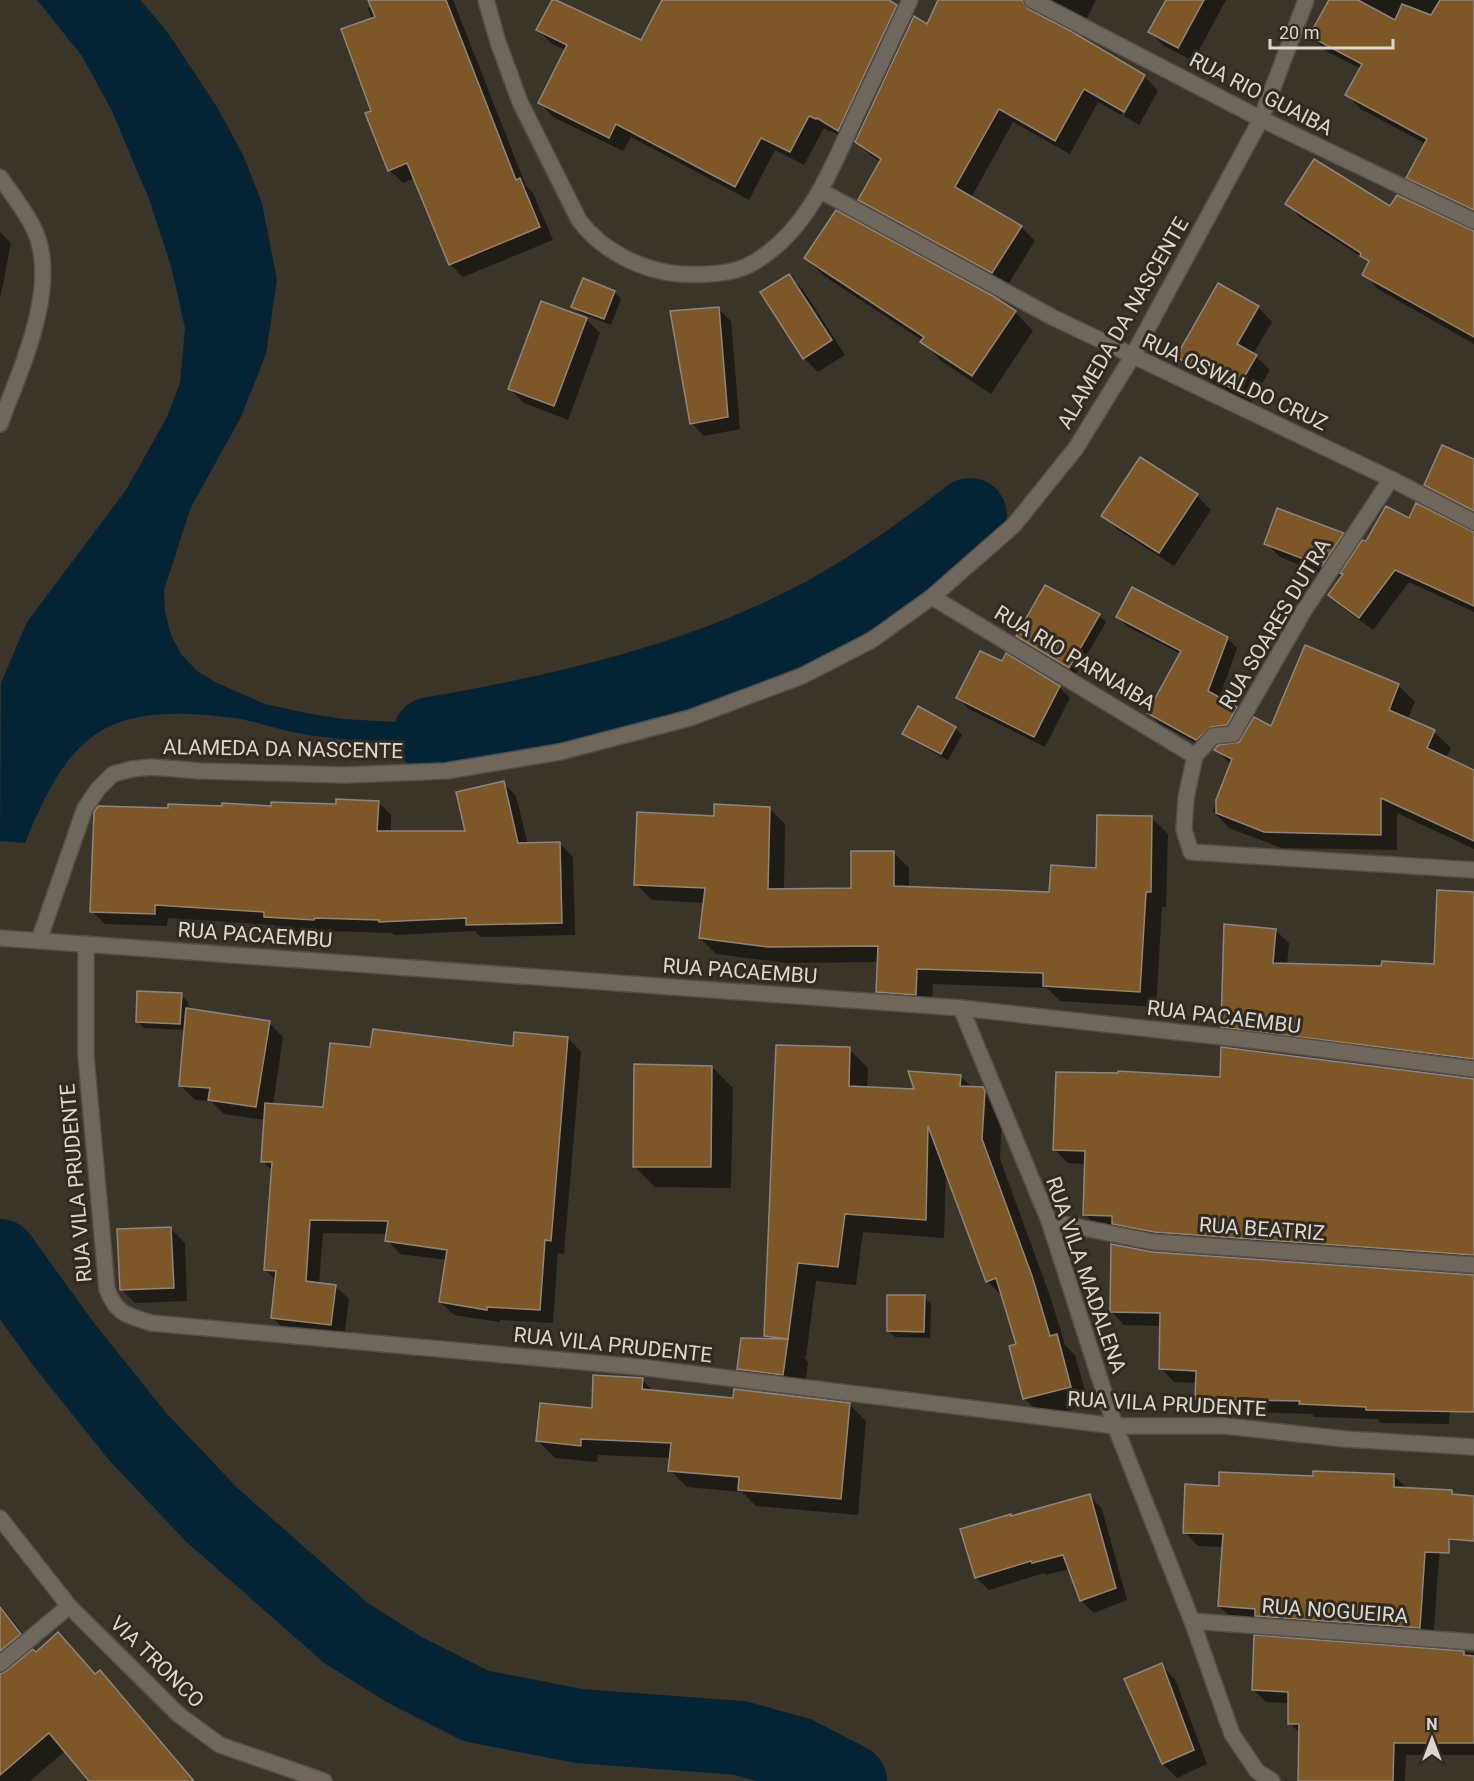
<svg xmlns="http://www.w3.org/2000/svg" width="1474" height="1781" font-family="Roboto,sans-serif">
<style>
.water{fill:#042435}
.shadow{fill:#0007}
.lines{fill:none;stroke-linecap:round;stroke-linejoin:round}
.river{stroke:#042435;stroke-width:74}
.building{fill:#7e5729;stroke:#90857a;stroke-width:1.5}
.street-casing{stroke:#564f47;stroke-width:18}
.street{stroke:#6f675c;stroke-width:15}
.labels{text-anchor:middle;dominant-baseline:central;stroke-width:6;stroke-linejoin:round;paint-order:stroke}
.street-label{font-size:21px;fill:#dbd6d0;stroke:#312a20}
</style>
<rect width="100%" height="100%" fill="#3b3429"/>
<path class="water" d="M 37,0 L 140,0 L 166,30 L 217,107 L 243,155 L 262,203 L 277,280 L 266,354 L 241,417 L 191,507 L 164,590 L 165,612 L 171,635 L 181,654 L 197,671 L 217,683 L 265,704 L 306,713 L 343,719 L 431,724 L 429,743 C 385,742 340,741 297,733 C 273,728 250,719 225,717 C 105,703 69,734 25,843 L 0,841 L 1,683 L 27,622 L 126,490 L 167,417 L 180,383 L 185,328 L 171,266 L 149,199 L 112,111 L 82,56 Z"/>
<g class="shadow">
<path d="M 390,0 L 453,0 L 526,186 L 533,193 L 553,240 L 463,277 L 450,264 L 415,178 L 403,183 L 389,170 L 373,112 L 372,19 L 368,8 Z"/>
<path d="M 687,0 L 886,0 L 896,6 L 912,22 L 927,26 L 940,0 L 1096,0 L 1085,22 L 1037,9 L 1036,15 L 1144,76 L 1158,91 L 1139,125 L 1124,116 L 1145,78 L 1141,78 L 1121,115 L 1098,102 L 1070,154 L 1013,122 L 971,198 L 1021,227 L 1035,241 L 1007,286 L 874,214 L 860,200 L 881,162 L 871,156 L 854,139 L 852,144 L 831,131 L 830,132 L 824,128 L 804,165 L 775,150 L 749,200 L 631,137 L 623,151 L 553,117 L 540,103 L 566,50 L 552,44 L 538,30 L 641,42 Z"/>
<path d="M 1167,0 L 1226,0 L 1193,61 L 1164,46 L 1150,32 Z"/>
<path d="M 1330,0 L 1474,0 L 1474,217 L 1422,192 L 1408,177 L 1426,144 L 1361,109 L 1347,95 L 1361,69 L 1326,51 L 1311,36 Z"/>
<path d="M 1287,204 L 1391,208 L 1474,231 L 1474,344 L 1378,289 L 1364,274 L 1370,264 L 1366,260 L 1301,218 Z"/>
<path d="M 0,232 L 11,243 L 0,299 Z"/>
<path d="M 806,258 L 1015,312 L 1033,331 L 991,394 L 941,361 L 923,341 L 824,276 Z"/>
<path d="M 789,275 L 803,290 L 845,355 L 818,372 L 804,358 Z"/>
<path d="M 614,292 L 621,299 L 611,325 L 580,313 L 573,307 Z"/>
<path d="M 1258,307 L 1272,322 L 1253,354 L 1270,370 L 1250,404 L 1192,371 L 1178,357 Z"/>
<path d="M 718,309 L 731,321 L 740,429 L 704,436 L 692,423 Z"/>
<path d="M 586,319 L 600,333 L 568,420 L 524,403 L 510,389 Z"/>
<path d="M 1474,460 L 1474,516 L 1439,498 L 1426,485 Z"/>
<path d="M 1197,496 L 1211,510 L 1174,566 L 1117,529 L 1103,515 Z"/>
<path d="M 1409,521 L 1474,533 L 1474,612 L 1409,582 L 1373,630 L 1343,608 L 1330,595 L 1344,575 L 1341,572 L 1336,579 L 1280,557 L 1266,543 L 1343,534 L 1358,549 Z"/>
<path d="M 1046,587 L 1099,616 L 1106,622 L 1076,674 L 1024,643 L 1018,636 Z"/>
<path d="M 1118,617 L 1227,638 L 1237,648 L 1219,699 L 1236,708 L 1247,719 L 1207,749 L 1159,723 L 1149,713 L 1181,654 L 1128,627 Z"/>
<path d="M 1398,685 L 1415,702 L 1407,720 L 1434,732 L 1451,748 L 1446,758 L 1474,771 L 1474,849 L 1397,813 L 1397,850 L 1282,848 L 1229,828 L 1213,811 L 1231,765 L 1216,749 L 1240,743 L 1272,728 Z"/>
<path d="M 1059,687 L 1070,698 L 1045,747 L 969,709 L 958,698 Z"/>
<path d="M 955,728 L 962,735 L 948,760 L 911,740 L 904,733 Z"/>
<path d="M 503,783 L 516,796 L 528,845 L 560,844 L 573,857 L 575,935 L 481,937 L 475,931 L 394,935 L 392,933 L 327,931 L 327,933 L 279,930 L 274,925 L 168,918 L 167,926 L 105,924 L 92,911 L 169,810 L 337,806 L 378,802 L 391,815 L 391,832 L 467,832 Z"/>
<path d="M 769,808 L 785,824 L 784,890 L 852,889 L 893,852 L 909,868 L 909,889 L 1050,894 L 1097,870 L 1152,818 L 1168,834 L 1166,907 L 1162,907 L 1156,1007 L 1060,1001 L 1047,988 L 933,984 L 932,1010 L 894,1007 L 878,991 L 879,962 L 785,963 L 716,954 L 700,938 L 705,903 L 652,900 L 636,884 L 715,817 Z"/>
<path d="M 1474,893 L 1474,1070 L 1236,1040 L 1223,1026 L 1275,930 L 1289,943 L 1287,965 L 1383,968 L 1435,966 Z"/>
<path d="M 181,995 L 188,1002 L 187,1010 L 269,1023 L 283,1037 L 273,1105 L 325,1109 L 371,1048 L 514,1048 L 568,1038 L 581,1052 L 564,1254 L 558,1253 L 553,1323 L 500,1320 L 500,1322 L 454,1315 L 440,1302 L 447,1260 L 400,1254 L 387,1240 L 388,1234 L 323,1233 L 319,1284 L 335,1286 L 349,1299 L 344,1337 L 286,1331 L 272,1317 L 277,1281 L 265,1270 L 273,1171 L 262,1161 L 265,1120 L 224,1114 L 211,1101 L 195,1100 L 181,1086 L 185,1030 L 144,1028 L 137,1021 Z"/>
<path d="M 849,1049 L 868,1068 L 867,1088 L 917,1091 L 960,1076 L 973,1088 L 983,1089 L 1002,1108 L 1000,1159 L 1050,1296 L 1065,1345 L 1075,1355 L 1089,1405 L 1043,1417 L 1024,1398 L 1018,1345 L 1004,1298 L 987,1281 L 946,1170 L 944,1238 L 863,1232 L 856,1285 L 816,1281 L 806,1357 L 803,1356 L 808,1362 L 804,1395 L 759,1390 L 738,1369 L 770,1340 L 766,1336 Z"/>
<path d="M 712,1067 L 733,1088 L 731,1188 L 655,1187 L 634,1166 Z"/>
<path d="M 1221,1078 L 1474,1080 L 1474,1267 L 1169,1245 L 1098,1228 L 1085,1214 L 1086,1164 L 1068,1163 L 1055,1150 Z"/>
<path d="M 171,1229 L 185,1243 L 187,1301 L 135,1303 L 121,1289 Z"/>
<path d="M 1152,1253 L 1474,1276 L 1474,1407 L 1450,1406 L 1449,1424 L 1381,1423 L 1377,1419 L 1314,1417 L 1312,1414 L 1210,1411 L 1197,1398 L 1197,1383 L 1174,1382 L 1161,1368 L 1161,1326 L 1124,1325 L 1111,1311 Z"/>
<path d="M 924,1297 L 931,1304 L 930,1338 L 895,1337 L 888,1330 Z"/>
<path d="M 642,1379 L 654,1392 L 734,1399 L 849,1404 L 866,1421 L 858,1515 L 756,1506 L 742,1492 L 687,1487 L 670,1470 L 671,1458 L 598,1455 L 597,1462 L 555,1458 L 538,1441 Z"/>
<path d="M 1394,1476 L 1408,1489 L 1443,1504 L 1433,1641 L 1233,1619 L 1219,1606 L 1223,1547 L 1198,1546 L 1185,1532 L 1220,1487 L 1314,1477 Z"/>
<path d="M 1090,1496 L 1102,1509 L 1127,1600 L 1094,1613 L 1081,1600 L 1070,1569 L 1046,1575 L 1044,1573 L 989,1590 L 976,1578 L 1012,1517 Z"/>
<path d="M 0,1605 L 38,1652 L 58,1634 L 96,1675 L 100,1672 L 117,1689 L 195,1781 L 91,1781 L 65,1751 L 30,1781 L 0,1781 Z"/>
<path d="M 1256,1637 L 1474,1653 L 1474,1755 L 1406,1755 L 1405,1781 L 1300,1781 L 1300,1734 L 1290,1723 L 1290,1703 L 1266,1702 L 1254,1690 Z"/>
<path d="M 1161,1665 L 1175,1679 L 1207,1764 L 1177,1778 L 1163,1764 L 1126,1680 Z"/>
</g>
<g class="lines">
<g class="river">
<path d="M 430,734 C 566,711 702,679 824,614 C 876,585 924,551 970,515"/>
<path d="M 0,1256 L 65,1346 L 138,1437 L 212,1515 L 346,1633 L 405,1670 L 476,1706 L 579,1726 L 740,1738 L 798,1754 L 850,1781"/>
</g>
</g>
<g class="building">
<path d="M 368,0 L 446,0 L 516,180 L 520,178 L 540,227 L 449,265 L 407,163 L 388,171 L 365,113 L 371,111 L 341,29 L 375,17 Z"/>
<path d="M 552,0 L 556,0 L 641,40 L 662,0 L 889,0 L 897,5 L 838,131 L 817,118 L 816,119 L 809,116 L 790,152 L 761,138 L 735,187 L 616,124 L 609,138 L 538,103 L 567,45 L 536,30 Z"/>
<path d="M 938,0 L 1022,0 L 1028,9 L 1069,30 L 1145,75 L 1124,112 L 1084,89 L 1055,141 L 999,109 L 955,187 L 1022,226 L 992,273 L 858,200 L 881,159 L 855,142 L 914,16 L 927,24 Z"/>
<path d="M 1166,0 L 1204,0 L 1178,48 L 1148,32 Z"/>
<path d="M 1329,0 L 1358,0 L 1395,20 L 1402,4 L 1431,15 L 1440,0 L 1474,0 L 1474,210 L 1406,178 L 1427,139 L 1345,95 L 1362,64 L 1309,36 Z"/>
<path d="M 1314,159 L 1390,206 L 1397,195 L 1474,231 L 1474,337 L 1362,275 L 1369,261 L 1360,256 L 1361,253 L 1285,204 Z"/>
<path d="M 836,210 L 993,296 L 1016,311 L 972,376 L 920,342 L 924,337 L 804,258 Z"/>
<path d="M 789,274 L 832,340 L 803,359 L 760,292 Z"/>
<path d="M 583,278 L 615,291 L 604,319 L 571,307 Z"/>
<path d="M 1218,283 L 1259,306 L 1237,344 L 1257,355 L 1236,391 L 1176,357 Z"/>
<path d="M 541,301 L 587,318 L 554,406 L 508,389 Z"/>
<path d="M 719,307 L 728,417 L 690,424 L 670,311 Z"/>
<path d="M 1442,445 L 1474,459 L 1474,511 L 1424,485 Z"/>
<path d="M 1140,457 L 1198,494 L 1159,553 L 1101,516 Z"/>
<path d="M 1416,503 L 1474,532 L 1474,606 L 1395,570 L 1359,618 L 1328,595 L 1343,574 L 1340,573 L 1362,540 L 1366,541 L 1386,506 L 1409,518 Z"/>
<path d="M 1277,508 L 1344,533 L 1322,566 L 1264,544 Z"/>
<path d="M 1045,585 L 1100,614 L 1069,668 L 1016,636 Z"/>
<path d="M 1132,587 L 1228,637 L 1208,691 L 1237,707 L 1227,725 L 1211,727 L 1196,740 L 1147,713 L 1181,651 L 1116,617 Z"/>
<path d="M 1305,645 L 1399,684 L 1389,710 L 1435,730 L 1427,748 L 1474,770 L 1474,841 L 1381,798 L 1381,835 L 1264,832 L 1216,813 L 1216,800 L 1232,759 L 1214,750 L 1218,745 L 1239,742 L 1254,717 L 1271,726 Z"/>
<path d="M 980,651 L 1002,661 L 1006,653 L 1060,686 L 1034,737 L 956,698 Z"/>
<path d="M 918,706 L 956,727 L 941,754 L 902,734 Z"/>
<path d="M 504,781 L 518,843 L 560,842 L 562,923 L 466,925 L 466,918 L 379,922 L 379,920 L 315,918 L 314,920 L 264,917 L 264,912 L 155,905 L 155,914 L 90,912 L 94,812 L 98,806 L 168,808 L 168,804 L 222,806 L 222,803 L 271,806 L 271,802 L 336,804 L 336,799 L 379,801 L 377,831 L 465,831 L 456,792 Z"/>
<path d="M 714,804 L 770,807 L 768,889 L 851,888 L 851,851 L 894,851 L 894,886 L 1049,892 L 1051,865 L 1096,868 L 1097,815 L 1152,816 L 1151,892 L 1146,892 L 1140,992 L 1043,986 L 1043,973 L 917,969 L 916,995 L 876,992 L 878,946 L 768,947 L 699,938 L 705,888 L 634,885 L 637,812 L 714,816 Z"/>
<path d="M 1437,890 L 1474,892 L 1474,1059 L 1221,1027 L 1224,924 L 1276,929 L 1273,963 L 1381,966 L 1382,961 L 1434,964 Z"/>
<path d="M 137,991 L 182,993 L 180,1024 L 136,1022 Z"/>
<path d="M 186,1008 L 270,1021 L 256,1107 L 208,1100 L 210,1088 L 179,1086 Z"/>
<path d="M 373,1029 L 513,1046 L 514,1032 L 568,1037 L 551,1241 L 545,1240 L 540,1310 L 487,1307 L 487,1310 L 439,1302 L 447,1250 L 385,1241 L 388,1221 L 310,1220 L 306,1281 L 336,1285 L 331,1325 L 271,1318 L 276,1271 L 264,1270 L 272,1162 L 261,1162 L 265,1103 L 323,1107 L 330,1043 L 370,1047 Z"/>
<path d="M 776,1045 L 850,1047 L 849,1086 L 914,1089 L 908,1071 L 961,1075 L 960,1086 L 983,1087 L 985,1091 L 982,1139 L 1032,1276 L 1050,1336 L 1057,1334 L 1071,1387 L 1023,1399 L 1009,1346 L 1016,1344 L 996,1278 L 986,1282 L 928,1126 L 926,1220 L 845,1214 L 838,1267 L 798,1263 L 788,1339 L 764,1336 Z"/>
<path d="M 1221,1047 L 1474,1079 L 1474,1255 L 1154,1232 L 1112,1224 L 1112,1216 L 1083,1215 L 1085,1151 L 1053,1150 L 1056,1072 L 1118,1073 L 1118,1071 L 1220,1077 Z"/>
<path d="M 634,1064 L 712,1066 L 711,1167 L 633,1167 Z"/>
<path d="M 171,1227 L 174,1288 L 120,1290 L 117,1229 Z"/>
<path d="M 1111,1244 L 1152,1252 L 1474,1275 L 1474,1412 L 1366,1410 L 1366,1407 L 1299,1404 L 1300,1401 L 1195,1399 L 1196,1371 L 1159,1369 L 1160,1313 L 1110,1312 Z"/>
<path d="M 887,1295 L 925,1295 L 924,1332 L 887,1331 Z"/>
<path d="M 741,1338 L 788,1339 L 783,1375 L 737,1369 Z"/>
<path d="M 593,1375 L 643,1378 L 642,1389 L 733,1398 L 734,1389 L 850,1403 L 841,1499 L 738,1490 L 739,1477 L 668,1471 L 671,1443 L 581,1439 L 581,1446 L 536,1441 L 540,1403 L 592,1408 Z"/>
<path d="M 1313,1471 L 1394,1474 L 1394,1487 L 1452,1490 L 1452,1494 L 1474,1496 L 1474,1541 L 1449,1539 L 1449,1553 L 1425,1552 L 1420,1628 L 1255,1616 L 1255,1609 L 1218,1606 L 1223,1534 L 1183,1533 L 1185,1484 L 1219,1486 L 1219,1472 L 1313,1476 Z"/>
<path d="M 1090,1494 L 1116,1588 L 1080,1601 L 1063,1555 L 1032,1563 L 1031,1561 L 975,1578 L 960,1529 L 1011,1514 L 1011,1516 Z"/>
<path d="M 0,1607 L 21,1634 L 0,1651 Z"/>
<path d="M 58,1632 L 95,1674 L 100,1670 L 194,1781 L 89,1781 L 49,1733 L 0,1775 L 0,1674 L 6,1671 L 33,1649 L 36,1652 Z"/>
<path d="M 1254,1635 L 1464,1651 L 1464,1655 L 1474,1656 L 1474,1743 L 1394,1743 L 1393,1781 L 1298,1781 L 1299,1724 L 1288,1724 L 1288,1692 L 1252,1690 Z"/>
<path d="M 1162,1663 L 1194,1750 L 1162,1764 L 1124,1679 Z"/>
</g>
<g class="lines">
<g class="street-casing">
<g id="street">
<path d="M 486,0 L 498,42 L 520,102 L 579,220 C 602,251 642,271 680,274 C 701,275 732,275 751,264 C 808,233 832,167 858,111 C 876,74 893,37 910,0"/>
<path d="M 1032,0 L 1261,119 L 1474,221"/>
<path d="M 0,177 C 11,193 24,209 33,227 C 62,283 20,370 0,424"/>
<path d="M 821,191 L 1052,317 L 1391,479 L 1474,522"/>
<path d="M 1391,479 L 1303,612 L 1233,734 L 1213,736 L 1195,756 L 1186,798 L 1184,830 L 1191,852 L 1474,870"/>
<path d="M 932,597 L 1195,756"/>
<path d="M 0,938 L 961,1008 L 1259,1041 L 1474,1069"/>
<path d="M 39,940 L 85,808 L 98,789 L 113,774 L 132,769 L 151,767 L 201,771 L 345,775 L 446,771 L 560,752 L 690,718 L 802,676 L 872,640 L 932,597 L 1014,525 L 1076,448 L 1132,357 L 1261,119 L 1306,0"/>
<path d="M 86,944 L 86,1057 L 107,1289 C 116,1314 127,1315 151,1323 L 639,1367 L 1115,1426 L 1225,1426 L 1345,1439 L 1474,1447"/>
<path d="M 961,1008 L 1049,1221 L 1115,1426 L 1192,1621 L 1232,1734 L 1257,1771 L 1272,1781"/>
<path d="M 1049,1221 L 1153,1242 L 1474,1265"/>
<path d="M 0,1518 L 69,1606 L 179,1715 L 220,1745 L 324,1781"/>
<path d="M 1192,1621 L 1474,1642"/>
<path d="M 0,1664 L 69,1606"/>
</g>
</g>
<use href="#street" class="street"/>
</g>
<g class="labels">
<g class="street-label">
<text transform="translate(1261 94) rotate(27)">RUA RIO GUAIBA</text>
<text transform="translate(1123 323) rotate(-60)">ALAMEDA DA NASCENTE</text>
<text transform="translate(1235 382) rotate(25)">RUA OSWALDO CRUZ</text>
<text transform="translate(1275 624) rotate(-59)">RUA SOARES DUTRA</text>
<text transform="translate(1075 658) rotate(31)">RUA RIO PARNAIBA</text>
<text transform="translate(283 749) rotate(1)">ALAMEDA DA NASCENTE</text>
<text transform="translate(255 935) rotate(4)">RUA PACAEMBU</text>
<text transform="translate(740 971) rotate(4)">RUA PACAEMBU</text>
<text transform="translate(1224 1017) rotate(7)">RUA PACAEMBU</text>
<text transform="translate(76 1183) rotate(-95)">RUA VILA PRUDENTE</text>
<text transform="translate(1262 1229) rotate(4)">RUA BEATRIZ</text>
<text transform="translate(1086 1275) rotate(71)">RUA VILA MADALENA</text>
<text transform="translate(613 1345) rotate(6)">RUA VILA PRUDENTE</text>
<text transform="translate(1167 1404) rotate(3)">RUA VILA PRUDENTE</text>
<text transform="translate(1335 1611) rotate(4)">RUA NOGUEIRA</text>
<text transform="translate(157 1662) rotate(44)">VIA TRONCO</text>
</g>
</g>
<g transform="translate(1432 1739)" stroke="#312a20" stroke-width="4.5" paint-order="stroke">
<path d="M0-4.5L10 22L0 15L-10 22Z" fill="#dbd6d0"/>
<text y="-9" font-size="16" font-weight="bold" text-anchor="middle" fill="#dbd6d0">N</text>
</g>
<path d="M1270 39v9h123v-9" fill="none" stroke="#dbd6d0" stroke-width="3"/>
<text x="1279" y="39" font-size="18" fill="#dbd6d0" stroke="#312a20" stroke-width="4.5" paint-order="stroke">20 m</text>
</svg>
